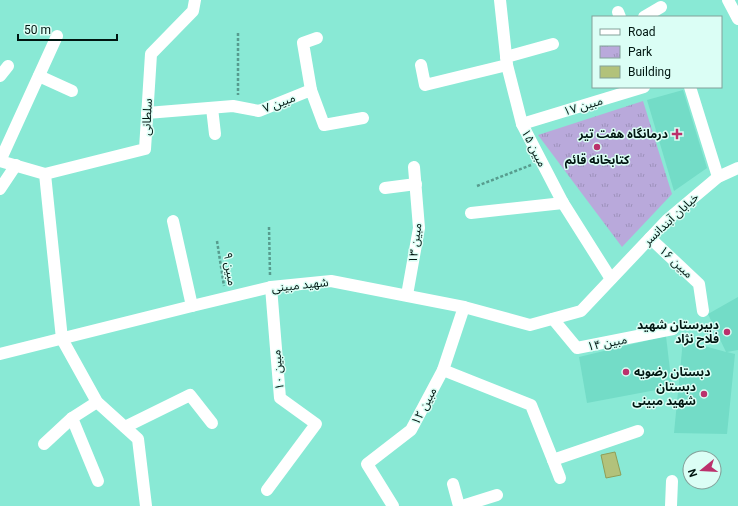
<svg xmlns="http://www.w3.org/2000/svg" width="738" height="506" font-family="Roboto,'Noto Sans Arabic',sans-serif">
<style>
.built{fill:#73dcc7}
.park{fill:url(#park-tufts)}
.building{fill:#b2c27b;stroke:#8f9e58}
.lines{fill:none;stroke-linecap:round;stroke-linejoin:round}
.path{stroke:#579c8e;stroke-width:2.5;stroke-dasharray:3 2;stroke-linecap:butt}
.street{stroke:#fff;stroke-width:12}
.poi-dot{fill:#bb316c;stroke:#dbfef5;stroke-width:1.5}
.labels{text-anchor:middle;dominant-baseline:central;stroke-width:3;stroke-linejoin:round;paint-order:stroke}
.street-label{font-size:12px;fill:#001611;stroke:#dbfef5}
.poi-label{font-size:12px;font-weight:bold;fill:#001611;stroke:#dbfef5;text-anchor:end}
</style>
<defs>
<pattern id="park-tufts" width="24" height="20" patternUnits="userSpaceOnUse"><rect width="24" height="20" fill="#b9a9db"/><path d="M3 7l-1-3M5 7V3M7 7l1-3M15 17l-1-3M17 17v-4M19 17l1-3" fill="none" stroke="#9d91bb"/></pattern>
</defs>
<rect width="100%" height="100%" fill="#89e9d5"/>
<g class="built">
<path d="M 683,90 L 707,168 L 674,191 L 647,100 Z"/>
<path d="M 738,297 L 738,350 L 727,352 L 735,354 L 727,434 L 674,433 L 683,340 L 726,352 L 708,314 Z"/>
<path d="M 666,336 L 672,387 L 587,403 L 579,357 Z"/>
</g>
<path class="park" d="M 643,101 L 672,194 L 622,247 L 538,135 Z"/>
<path class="building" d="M 615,452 L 621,475 L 606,478 L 601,455 Z"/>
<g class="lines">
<g class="path">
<path d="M 238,33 L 238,95"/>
<path d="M 477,186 L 531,165"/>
<path d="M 269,227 L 270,275"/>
<path d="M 217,241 L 224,286"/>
</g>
<g class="street">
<path d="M 500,0 L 507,65 L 522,124 L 563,203 L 611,279"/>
<path d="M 728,0 L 738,19"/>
<path d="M 618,12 L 620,17"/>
<path d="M 644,17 L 661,7"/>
<path d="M 506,57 L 553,44"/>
<path d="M 421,65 L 425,85 L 507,65"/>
<path d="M 0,76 L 8,66"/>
<path d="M 39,76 L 72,91"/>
<path d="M 690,87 L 718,177"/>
<path d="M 311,90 L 303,43 L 317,38"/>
<path d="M 212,108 L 215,134"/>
<path d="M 147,113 L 233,106 L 259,111 L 311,90 L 324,125 L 363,118"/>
<path d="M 522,124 L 644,87"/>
<path d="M 0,161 L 45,174 L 62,339 L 97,402 L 138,439 L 146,506"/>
<path d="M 0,161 L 57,36"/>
<path d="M 45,174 L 145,149 L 151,54 L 193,11 L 195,0"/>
<path d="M 385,188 L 416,184"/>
<path d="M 0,189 L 16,165"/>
<path d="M 471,213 L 563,203"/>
<path d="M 173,221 L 192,306"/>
<path d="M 650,238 L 699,284 L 703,311"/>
<path d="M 407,295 L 419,228 L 414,167"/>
<path d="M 553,319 L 577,348 L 673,329"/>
<path d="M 0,354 L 192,306 L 271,287 L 331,281 L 464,307 L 530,325 L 581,311 L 667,220 L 718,177 L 738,168"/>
<path d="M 443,370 L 531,405 L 553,460 L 638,431"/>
<path d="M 72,418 L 98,481"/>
<path d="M 125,427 L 190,395 L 212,423"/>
<path d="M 44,444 L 72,418 L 97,402"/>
<path d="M 553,460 L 560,478"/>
<path d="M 453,484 L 459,506"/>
<path d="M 267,490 L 316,424 L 280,398 L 271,287"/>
<path d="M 393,506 L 367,464 L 411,430 L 443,370 L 464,307"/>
<path d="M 462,506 L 497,495"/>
<path d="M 671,506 L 672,481"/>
</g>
</g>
<g class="poi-dot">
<path d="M675 128h4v4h4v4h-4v4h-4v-4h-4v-4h4z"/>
<circle cx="597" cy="147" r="4"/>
<circle cx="727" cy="332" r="4"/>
<circle cx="626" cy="372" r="4"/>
<circle cx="704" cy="394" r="4"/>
</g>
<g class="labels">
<g class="street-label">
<text transform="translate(279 103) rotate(-21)">مبین ۷</text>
<text transform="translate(583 106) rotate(-17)">مبین ۱۷</text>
<text transform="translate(147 117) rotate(-87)">سلطانی</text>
<text transform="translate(534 148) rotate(63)">مبین ۱۵</text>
<text transform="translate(671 219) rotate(-43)">خیابان آبندانسر</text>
<text transform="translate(415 243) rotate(-83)">مبین ۱۳</text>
<text transform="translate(676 262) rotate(43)">مبین ۱۶</text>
<text transform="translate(230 269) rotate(82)">مبین ۹</text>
<text transform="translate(300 285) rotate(-6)">شهید مبینی</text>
<text transform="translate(607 343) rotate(-11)">مبین ۱۴</text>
<text transform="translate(278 370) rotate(-95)">مبین ۱۰</text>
<text transform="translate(424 406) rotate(-62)">مبین ۱۲</text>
</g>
<g class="poi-label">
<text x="668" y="134">درمانگاه هفت تیر</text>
<text x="597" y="160" text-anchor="middle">کتابخانه قائم</text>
<text x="719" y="325">دبیرستان شهید<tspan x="719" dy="14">فلاح نژاد</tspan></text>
<text x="634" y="372" text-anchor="start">دبستان رضویه</text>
<text x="696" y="387">دبستان<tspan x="696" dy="14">شهید مبینی</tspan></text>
</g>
</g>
<rect x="592" y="16" width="130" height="72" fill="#dbfef5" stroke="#83a19a"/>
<rect x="600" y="29" width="20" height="6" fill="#ffffff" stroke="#83a19a"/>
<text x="628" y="36" font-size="12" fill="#001611">Road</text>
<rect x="600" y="46" width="20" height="12" fill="url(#park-tufts)" stroke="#83a19a"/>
<text x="628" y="56" font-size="12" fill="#001611">Park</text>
<rect x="600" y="66" width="20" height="12" fill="#b2c27b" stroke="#83a19a"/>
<text x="628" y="76" font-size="12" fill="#001611">Building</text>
<g transform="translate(702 470) rotate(252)"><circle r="19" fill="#dbfef5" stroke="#83a19a"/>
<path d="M0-3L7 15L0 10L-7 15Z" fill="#bb316c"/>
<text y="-6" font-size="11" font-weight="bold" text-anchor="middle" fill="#001611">N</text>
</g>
<path d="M18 34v6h99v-6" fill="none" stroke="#001611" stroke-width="2"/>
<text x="24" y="34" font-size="12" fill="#001611" stroke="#dbfef5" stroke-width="3" paint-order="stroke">50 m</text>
</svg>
